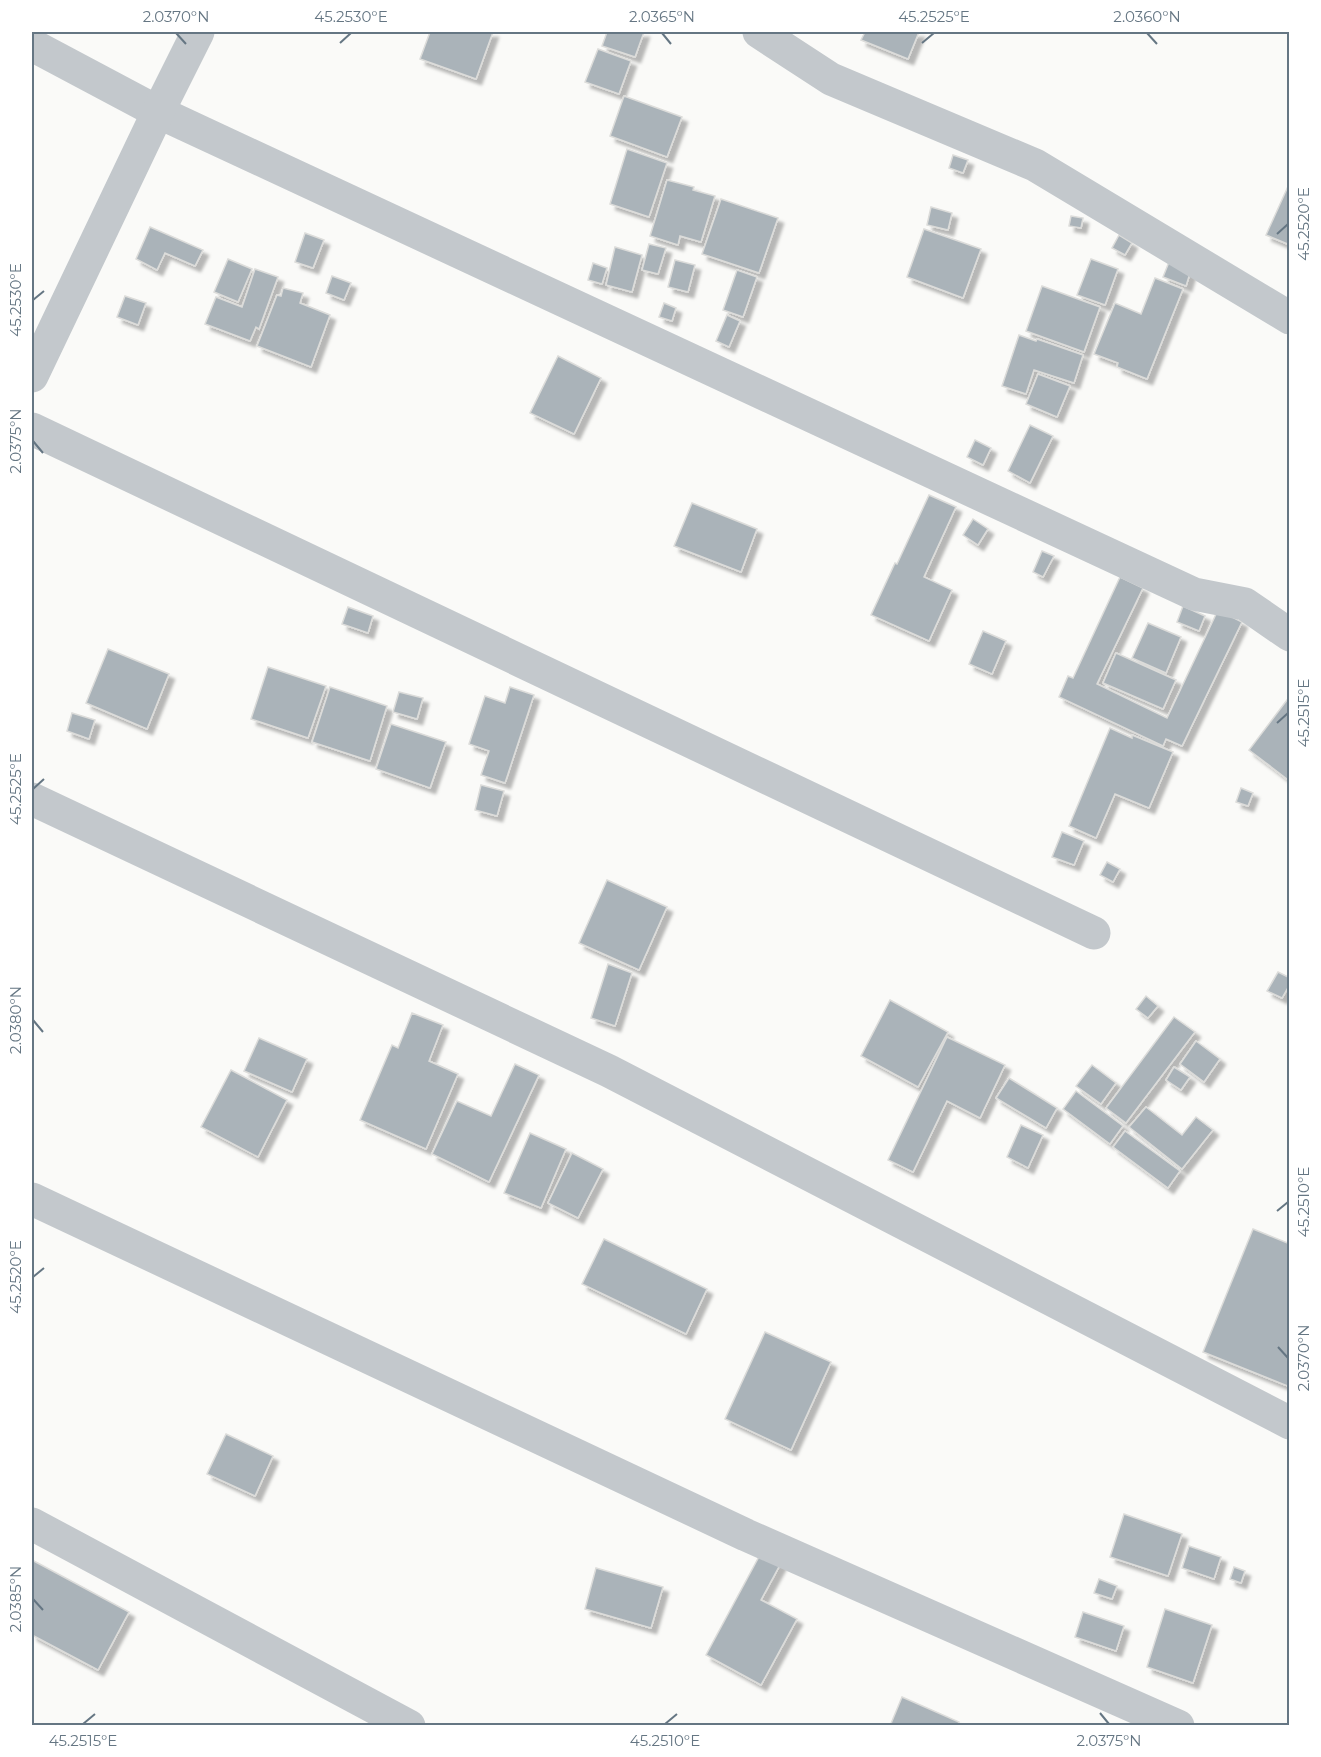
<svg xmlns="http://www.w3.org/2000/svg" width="1321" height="1757" font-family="Montserrat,sans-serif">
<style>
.building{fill:#aab3b9;stroke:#dcdcda;stroke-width:1.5;filter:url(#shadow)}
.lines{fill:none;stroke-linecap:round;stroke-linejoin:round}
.minor{stroke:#c3c8cc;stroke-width:33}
.ticks{fill:none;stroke:#657683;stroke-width:2}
.neatline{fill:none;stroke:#657683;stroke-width:2}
.ticks-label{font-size:15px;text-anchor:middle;fill:#657683}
</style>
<defs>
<filter id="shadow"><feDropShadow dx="5.5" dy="5.5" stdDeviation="1.5" flood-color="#0004"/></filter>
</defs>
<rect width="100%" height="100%" fill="#fafaf8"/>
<g class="building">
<path d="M 430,32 L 493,32 L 476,79 L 420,59 Z"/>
<path d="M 607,32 L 644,32 L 635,57 L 602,46 Z"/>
<path d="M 865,32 L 919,32 L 908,59 L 861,40 Z"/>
<path d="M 598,49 L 631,61 L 619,94 L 585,82 Z"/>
<path d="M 624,96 L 682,117 L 667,157 L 610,136 Z"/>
<path d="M 627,149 L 667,163 L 649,217 L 610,204 Z"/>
<path d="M 953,155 L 968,160 L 963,173 L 949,168 Z"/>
<path d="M 667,180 L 694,187 L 693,190 L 715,196 L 701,242 L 680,236 L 678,245 L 650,236 Z"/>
<path d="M 1290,182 L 1290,245 L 1266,235 Z"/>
<path d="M 721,199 L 778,218 L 759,273 L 702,254 Z"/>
<path d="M 931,207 L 952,213 L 948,230 L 927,225 Z"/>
<path d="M 1071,216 L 1083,218 L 1081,228 L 1069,226 Z"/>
<path d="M 150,227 L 203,250 L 195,266 L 165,253 L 157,270 L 136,259 Z"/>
<path d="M 924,229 L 981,249 L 963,298 L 907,277 Z"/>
<path d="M 305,233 L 324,240 L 313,268 L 295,262 Z"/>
<path d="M 1119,235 L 1132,243 L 1125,255 L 1112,248 Z"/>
<path d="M 649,244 L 666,248 L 658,274 L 642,270 Z"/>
<path d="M 615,247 L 642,255 L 632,292 L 606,285 Z"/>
<path d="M 228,259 L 252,269 L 238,302 L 214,292 Z"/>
<path d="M 1091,259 L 1118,269 L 1105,305 L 1077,295 Z"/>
<path d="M 675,260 L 695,265 L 688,292 L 668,287 Z"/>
<path d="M 1169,262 L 1191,270 L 1186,286 L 1163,277 Z"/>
<path d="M 593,263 L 607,268 L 602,284 L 588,280 Z"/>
<path d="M 255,269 L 278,277 L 259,329 L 256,327 L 250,341 L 205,324 L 216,297 L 242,307 Z"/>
<path d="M 737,270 L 757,277 L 743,317 L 723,310 Z"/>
<path d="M 332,276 L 351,283 L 344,300 L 326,293 Z"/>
<path d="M 1155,278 L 1183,289 L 1147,379 L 1117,367 L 1118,363 L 1094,354 L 1115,303 L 1141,314 Z"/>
<path d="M 1042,286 L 1100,307 L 1084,352 L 1026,331 Z"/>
<path d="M 283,288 L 303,293 L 300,303 L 330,315 L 311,367 L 257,346 L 277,295 L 281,296 Z"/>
<path d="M 125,296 L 146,303 L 138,325 L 117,317 Z"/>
<path d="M 664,303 L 676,308 L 672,321 L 659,317 Z"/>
<path d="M 727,315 L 740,321 L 729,347 L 716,341 Z"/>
<path d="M 1019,335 L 1036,341 L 1037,339 L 1083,355 L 1074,383 L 1034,370 L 1026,394 L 1002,386 Z"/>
<path d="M 558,356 L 601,378 L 574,434 L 530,413 Z"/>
<path d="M 1038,374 L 1070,386 L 1057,417 L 1026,404 Z"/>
<path d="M 1030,425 L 1053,436 L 1030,483 L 1008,471 Z"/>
<path d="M 975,440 L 991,448 L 983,465 L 967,457 Z"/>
<path d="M 929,495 L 956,507 L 924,577 L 952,590 L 929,641 L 871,615 L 895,563 L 897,564 Z"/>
<path d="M 692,503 L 757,529 L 741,572 L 674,546 Z"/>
<path d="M 973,519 L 988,529 L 978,545 L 963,535 Z"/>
<path d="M 1042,551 L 1054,556 L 1043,577 L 1033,572 Z"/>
<path d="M 1120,577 L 1143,588 L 1097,684 L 1167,718 L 1218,610 L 1242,622 L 1182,746 L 1166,739 L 1163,746 L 1059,697 L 1068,676 L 1073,678 Z"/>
<path d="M 1183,606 L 1205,616 L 1199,631 L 1177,622 Z"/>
<path d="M 348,607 L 373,616 L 368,633 L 342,624 Z"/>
<path d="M 1148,623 L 1181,637 L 1166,673 L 1132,658 Z"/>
<path d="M 983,631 L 1006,641 L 992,674 L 969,664 Z"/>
<path d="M 108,649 L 169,674 L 147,729 L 86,703 Z"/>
<path d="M 1116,653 L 1176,680 L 1163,709 L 1103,683 Z"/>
<path d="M 268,667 L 326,686 L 308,738 L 251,719 Z"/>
<path d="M 330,687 L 387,706 L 370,761 L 312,742 Z"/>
<path d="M 510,687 L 534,695 L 505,783 L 481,775 L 489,751 L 469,744 L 485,696 L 505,703 Z"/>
<path d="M 399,692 L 423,698 L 417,719 L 393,712 Z"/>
<path d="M 1290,696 L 1290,776 L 1287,779 L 1249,750 Z"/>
<path d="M 72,713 L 95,720 L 89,739 L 67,731 Z"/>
<path d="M 391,724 L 446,742 L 430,788 L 376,769 Z"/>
<path d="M 1110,728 L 1132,738 L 1132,735 L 1173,752 L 1149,808 L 1115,794 L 1096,838 L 1069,826 Z"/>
<path d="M 481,785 L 504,791 L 497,816 L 475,810 Z"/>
<path d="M 1241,788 L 1253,793 L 1248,806 L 1236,802 Z"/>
<path d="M 1062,832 L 1084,841 L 1074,865 L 1052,857 Z"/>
<path d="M 1107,862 L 1120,869 L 1113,882 L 1100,875 Z"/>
<path d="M 607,880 L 667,907 L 639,970 L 579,943 Z"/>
<path d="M 608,964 L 632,973 L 615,1026 L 591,1018 Z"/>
<path d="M 1278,972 L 1290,978 L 1290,984 L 1282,998 L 1267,991 Z"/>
<path d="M 1146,996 L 1158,1006 L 1148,1018 L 1136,1009 Z"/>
<path d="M 890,1000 L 948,1032 L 918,1087 L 861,1056 Z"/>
<path d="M 412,1013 L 443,1025 L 429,1061 L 458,1074 L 426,1149 L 360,1120 L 392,1045 L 398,1048 Z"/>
<path d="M 1174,1017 L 1195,1032 L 1126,1123 L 1106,1108 Z"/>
<path d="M 947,1037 L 1005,1065 L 980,1118 L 947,1101 L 913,1172 L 888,1160 Z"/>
<path d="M 259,1038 L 307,1059 L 292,1092 L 244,1071 Z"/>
<path d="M 1196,1041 L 1220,1059 L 1204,1082 L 1180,1064 Z"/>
<path d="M 515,1064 L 539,1075 L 489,1182 L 432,1154 L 457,1101 L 491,1116 Z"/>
<path d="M 1092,1065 L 1116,1083 L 1101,1104 L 1076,1086 Z"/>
<path d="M 1174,1067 L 1190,1077 L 1181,1090 L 1166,1080 Z"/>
<path d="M 231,1070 L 287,1100 L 258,1157 L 201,1127 Z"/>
<path d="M 1009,1078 L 1057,1108 L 1046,1128 L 996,1098 Z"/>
<path d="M 1076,1091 L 1123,1126 L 1110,1144 L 1063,1109 Z"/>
<path d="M 1146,1107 L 1182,1135 L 1196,1117 L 1213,1130 L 1182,1169 L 1129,1127 Z"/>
<path d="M 1021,1125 L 1043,1135 L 1028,1168 L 1007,1157 Z"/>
<path d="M 1125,1131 L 1180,1171 L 1168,1188 L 1113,1147 Z"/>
<path d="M 530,1133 L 566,1149 L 541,1208 L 504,1193 Z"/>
<path d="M 572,1153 L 603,1169 L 578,1218 L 548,1203 Z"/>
<path d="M 1253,1229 L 1290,1244 L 1290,1387 L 1203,1352 Z"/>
<path d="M 604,1239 L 707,1289 L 686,1334 L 582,1284 Z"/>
<path d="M 765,1332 L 831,1362 L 791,1450 L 725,1419 Z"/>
<path d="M 226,1434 L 273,1456 L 255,1496 L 207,1474 Z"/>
<path d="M 1124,1514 L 1182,1534 L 1168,1576 L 1110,1557 Z"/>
<path d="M 1189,1546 L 1221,1557 L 1214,1579 L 1182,1568 Z"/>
<path d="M 761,1553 L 781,1563 L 761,1600 L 797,1619 L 761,1685 L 706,1655 Z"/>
<path d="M 32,1560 L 129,1612 L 98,1670 L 32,1635 Z"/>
<path d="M 1234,1567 L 1245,1571 L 1241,1583 L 1230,1579 Z"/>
<path d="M 596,1568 L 663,1587 L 651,1628 L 585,1609 Z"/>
<path d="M 1099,1579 L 1117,1586 L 1112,1599 L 1094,1593 Z"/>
<path d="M 1165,1609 L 1212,1625 L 1193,1683 L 1147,1667 Z"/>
<path d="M 1083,1612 L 1124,1626 L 1116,1651 L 1075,1637 Z"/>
<path d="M 902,1697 L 959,1722 L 957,1726 L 890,1726 Z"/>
</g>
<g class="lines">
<g class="minor">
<path d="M 759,32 L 831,79 L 1035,165 L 1290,318"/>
<path d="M 32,45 L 158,112 L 1194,594 L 1245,604 L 1290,635"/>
<path d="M 32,376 L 158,112 L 198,32"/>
<path d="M 32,429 L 1094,933"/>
<path d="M 32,799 L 609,1071 L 1290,1423"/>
<path d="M 32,1199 L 746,1535 L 1178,1726"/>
<path d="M 32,1524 L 409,1726"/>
</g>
</g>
<path class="ticks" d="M 176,33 L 186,44M 662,33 L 671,44M 1147,33 L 1157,44M 340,43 L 351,33M 922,43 L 934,33M 1277,234 L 1288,224M 33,300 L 44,291M 33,441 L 43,453M 1277,723 L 1288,713M 33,789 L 44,779M 33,1020 L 43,1032M 1277,1211 L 1288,1202M 33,1277 L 44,1268M 1278,1347 L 1288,1358M 33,1599 L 43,1610M 1100,1713 L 1109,1724M 83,1724 L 95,1714M 665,1724 L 677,1714"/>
<rect width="1321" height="1757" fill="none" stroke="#ffffff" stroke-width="66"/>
<rect x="33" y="33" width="1255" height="1691" class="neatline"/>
<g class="ticks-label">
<text x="176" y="22">2.0370°N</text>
<text x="351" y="22">45.2530°E</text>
<text x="662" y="22">2.0365°N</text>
<text x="934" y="22">45.2525°E</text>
<text x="1147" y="22">2.0360°N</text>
<text transform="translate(1304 224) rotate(-90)" y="5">45.2520°E</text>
<text transform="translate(16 300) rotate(-90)" y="5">45.2530°E</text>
<text transform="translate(16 441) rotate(-90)" y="5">2.0375°N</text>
<text transform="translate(1304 713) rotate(-90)" y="5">45.2515°E</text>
<text transform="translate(16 789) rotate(-90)" y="5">45.2525°E</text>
<text transform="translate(16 1020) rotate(-90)" y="5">2.0380°N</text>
<text transform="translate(1304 1202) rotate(-90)" y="5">45.2510°E</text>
<text transform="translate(16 1277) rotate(-90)" y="5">45.2520°E</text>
<text transform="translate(1304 1358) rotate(-90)" y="5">2.0370°N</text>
<text transform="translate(16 1599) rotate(-90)" y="5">2.0385°N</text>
<text x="83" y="1746">45.2515°E</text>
<text x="665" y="1746">45.2510°E</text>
<text x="1109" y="1746">2.0375°N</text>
</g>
</svg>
